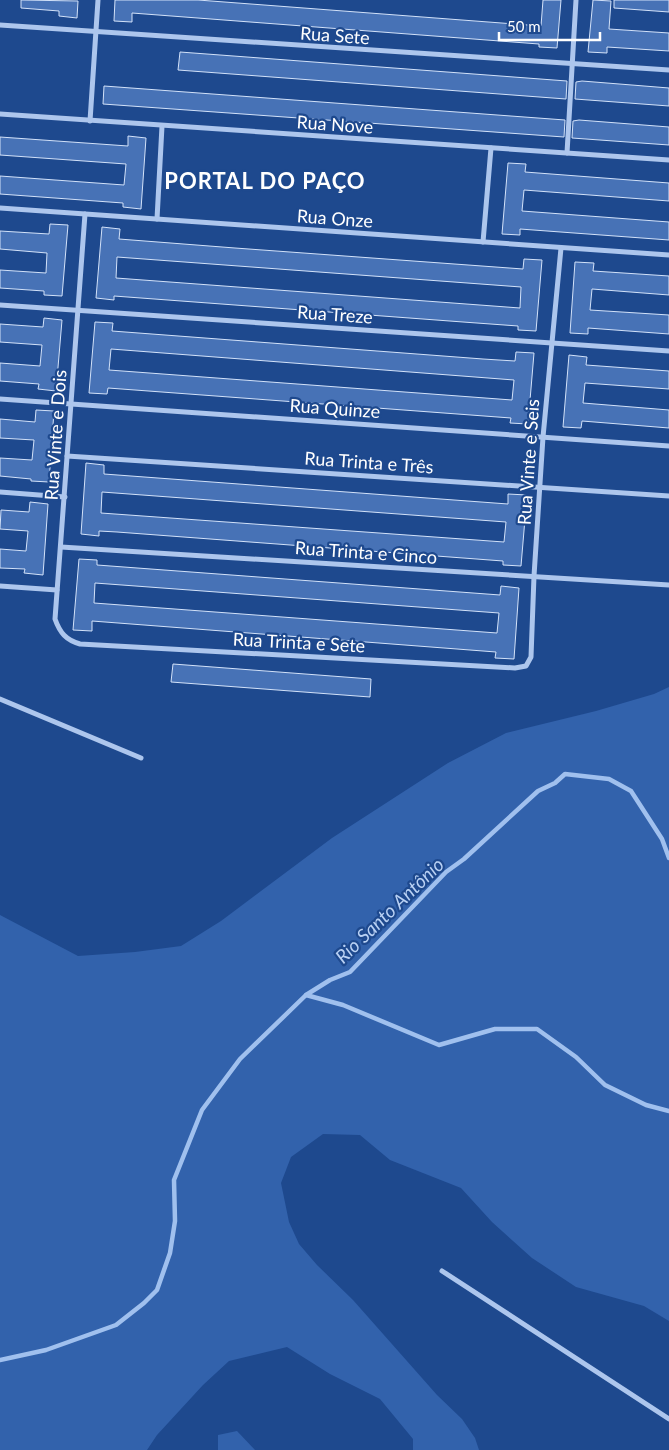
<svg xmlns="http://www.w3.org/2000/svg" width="669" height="1450" font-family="Lato,sans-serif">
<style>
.green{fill:#3262ac}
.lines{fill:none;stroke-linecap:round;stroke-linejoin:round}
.stream{stroke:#a0c0ee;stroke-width:4.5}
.building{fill:#4772b6;stroke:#d3e2f9;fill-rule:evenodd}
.street{stroke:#adc6ed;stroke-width:5}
.labels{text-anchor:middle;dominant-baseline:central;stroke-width:4.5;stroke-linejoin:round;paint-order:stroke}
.street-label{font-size:18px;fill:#fff;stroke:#1e498e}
.water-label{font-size:19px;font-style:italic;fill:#b9d1f4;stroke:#1e498e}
.district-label{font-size:22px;font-weight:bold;letter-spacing:1px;fill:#fff;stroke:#1e498e}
</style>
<rect width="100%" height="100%" fill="#1e498e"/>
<g class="green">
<path d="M 669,687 L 669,1321 L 644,1306 L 576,1287 L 532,1258 L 492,1222 L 461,1188 L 390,1160 L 360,1135 L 323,1134 L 291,1157 L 281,1183 L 289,1222 L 299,1244 L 317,1265 L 353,1300 L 437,1395 L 462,1419 L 475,1438 L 479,1450 L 413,1450 L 413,1439 L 380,1399 L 330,1374 L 287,1347 L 229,1361 L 203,1385 L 157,1435 L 147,1450 L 0,1450 L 0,915 L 78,956 L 135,952 L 181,946 L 221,921 L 332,838 L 448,763 L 506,733 L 596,711 L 654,694 Z"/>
<path d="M 237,1431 L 255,1450 L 218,1450 L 218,1435 Z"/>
</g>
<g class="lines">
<g class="stream">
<path d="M 306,995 L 343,1005 L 439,1045 L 495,1029 L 537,1029 L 576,1057 L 605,1085 L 646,1105 L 669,1111"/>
<path d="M 0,1360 L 46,1350 L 116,1325 L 144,1303 L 157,1290 L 170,1253 L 175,1221 L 174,1180 L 202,1110 L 240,1059 L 306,995 L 330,980 L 350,972 L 446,872 L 464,859 L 538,791 L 555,783 L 565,774 L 609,779 L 631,791 L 662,839 L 669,858"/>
</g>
</g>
<g class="building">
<path d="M 21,0 L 78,1 L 77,18 L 59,16 L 59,11 L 21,8 Z"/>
<path d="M 115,0 L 198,0 L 541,26 L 543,0 L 561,0 L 557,48 L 539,47 L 539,44 L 132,13 L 132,22 L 114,21 Z"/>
<path d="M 593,0 L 611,1 L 609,29 L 669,33 L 669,51 L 607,47 L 607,53 L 588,52 Z"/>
<path d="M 614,0 L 669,0 L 669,12 L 614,8 Z"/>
<path d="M 180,52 L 567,81 L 566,99 L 178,70 Z"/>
<path d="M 582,81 L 669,88 L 669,106 L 575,99 L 576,82 Z"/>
<path d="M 104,86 L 565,120 L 564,137 L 103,104 Z"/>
<path d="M 579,120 L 669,127 L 669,145 L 572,138 L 573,121 Z"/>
<path d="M 128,136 L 146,138 L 141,209 L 123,207 L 123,203 L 0,194 L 0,176 L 124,185 L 126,164 L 0,155 L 0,137 L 128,146 Z"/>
<path d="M 508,163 L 526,164 L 525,172 L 669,183 L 669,201 L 524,190 L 522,211 L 669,222 L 669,240 L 520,229 L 520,235 L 502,234 Z"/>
<path d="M 50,224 L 68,225 L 62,296 L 44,295 L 44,291 L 0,288 L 0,270 L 46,273 L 47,253 L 0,249 L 0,231 L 49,234 Z"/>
<path d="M 102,227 L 120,229 L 119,239 L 235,248 L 523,269 L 524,259 L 542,260 L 536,331 L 518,330 L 518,326 L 463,322 L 114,296 L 114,300 L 96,298 ZM 117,257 L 521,287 L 520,308 L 116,278 Z"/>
<path d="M 575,262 L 594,263 L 593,271 L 669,276 L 669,295 L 592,289 L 590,310 L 669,315 L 669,334 L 588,328 L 588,334 L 570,333 Z"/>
<path d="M 44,318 L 62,320 L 56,391 L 38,389 L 39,384 L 0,381 L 0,363 L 40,366 L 42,345 L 0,342 L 0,324 L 43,327 Z"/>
<path d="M 95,322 L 113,323 L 112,331 L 483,359 L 515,361 L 516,352 L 534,353 L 528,424 L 510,423 L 511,418 L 108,388 L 107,394 L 89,393 ZM 111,349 L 514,380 L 512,400 L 109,370 Z"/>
<path d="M 569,355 L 587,357 L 586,365 L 669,371 L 669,389 L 585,383 L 583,403 L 669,410 L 669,428 L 582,421 L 581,428 L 563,427 Z"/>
<path d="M 36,410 L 54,411 L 49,482 L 31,481 L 31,479 L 0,476 L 0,458 L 32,460 L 34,440 L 0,438 L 0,419 L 35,422 Z"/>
<path d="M 86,463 L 104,465 L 104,474 L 508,504 L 508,494 L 527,495 L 521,566 L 503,565 L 503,561 L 117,532 L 99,531 L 99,536 L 81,534 ZM 102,492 L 506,522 L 504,542 L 101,513 Z"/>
<path d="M 30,502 L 48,504 L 43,575 L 24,573 L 25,569 L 0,568 L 0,549 L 26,551 L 28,531 L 0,529 L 1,510 L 29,512 Z"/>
<path d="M 79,559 L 97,560 L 97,565 L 500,595 L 501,586 L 519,588 L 514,659 L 495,658 L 496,652 L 92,621 L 92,631 L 73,630 ZM 95,583 L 499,613 L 497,633 L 94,603 Z"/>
<path d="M 173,664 L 371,679 L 370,697 L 171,682 Z"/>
</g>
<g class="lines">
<g class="street">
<path d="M 0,25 L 669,70"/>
<path d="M 0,114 L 669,160"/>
<path d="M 90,121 L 98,0"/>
<path d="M 567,153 L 576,0"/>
<path d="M 0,208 L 669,255"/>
<path d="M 85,214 L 55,619 C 60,633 66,640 80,644 L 515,668 L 526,666 L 531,657 L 534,576 L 543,437 L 561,248"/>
<path d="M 157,219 L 162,126"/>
<path d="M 483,242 L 491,148"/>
<path d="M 0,305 L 669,351"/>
<path d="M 0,399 L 669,446"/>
<path d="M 67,456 L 669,496"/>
<path d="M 0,492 L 65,497"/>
<path d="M 61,547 L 669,585"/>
<path d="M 0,586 L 57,590"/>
<path d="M 0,699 L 141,758"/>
<path d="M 442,1271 L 669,1419"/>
</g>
</g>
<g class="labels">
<g class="street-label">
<text transform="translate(335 35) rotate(4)">Rua Sete</text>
<text transform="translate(335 124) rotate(4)">Rua Nove</text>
<text transform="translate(335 218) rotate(4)">Rua Onze</text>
<text transform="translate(335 314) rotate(4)">Rua Treze</text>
<text transform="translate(335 408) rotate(4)">Rua Quinze</text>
<text transform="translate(55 435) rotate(-86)">Rua Vinte e Dois</text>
<text transform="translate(369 462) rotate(4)">Rua Trinta e Três</text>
<text transform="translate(528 462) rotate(-86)">Rua Vinte e Seis</text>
<text transform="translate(366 552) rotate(4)">Rua Trinta e Cinco</text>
<text transform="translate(299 642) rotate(3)">Rua Trinta e Sete</text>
</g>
<g class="water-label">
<text transform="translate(389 910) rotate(-44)">Rio Santo Antônio</text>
</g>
<g class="district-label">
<text x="265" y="180">PORTAL DO PAÇO</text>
</g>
</g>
<path d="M499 32v8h101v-8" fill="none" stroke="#ffffff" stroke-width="2.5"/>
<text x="507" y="32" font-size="15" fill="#ffffff" stroke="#1e498e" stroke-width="4" paint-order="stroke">50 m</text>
</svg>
